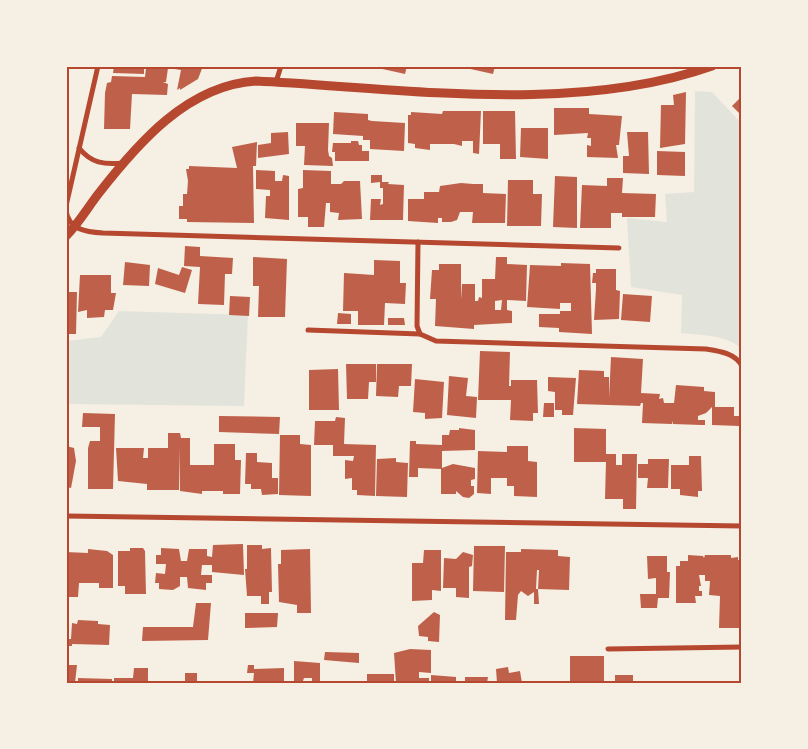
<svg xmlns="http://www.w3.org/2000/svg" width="808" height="749" font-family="'Source Serif 4',serif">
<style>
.green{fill:#e2e4dc}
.building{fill:#bf614a;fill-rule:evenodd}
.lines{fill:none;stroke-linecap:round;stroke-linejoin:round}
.minor{stroke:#b5482f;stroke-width:5}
.tertiary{stroke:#b5482f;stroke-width:9}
.neatline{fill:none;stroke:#b5482f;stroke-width:2}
</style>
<rect width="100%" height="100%" fill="#f6efe4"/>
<g class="green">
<path d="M 695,91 L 712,92 L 742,124 L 742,349 C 728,335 700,335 681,333 L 682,295 L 631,287 L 627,218 L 667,222 L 665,194 L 694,192 Z"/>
<path d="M 119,311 L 248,315 L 244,406 L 66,404 L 66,341 L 101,337 Z"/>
</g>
<g class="building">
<path d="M 114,66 L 203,66 L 198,79 L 180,90 L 180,88 L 177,90 L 181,70 L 168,68 L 166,82 L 163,82 L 168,84 L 167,95 L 132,94 L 130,129 L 104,129 L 105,93 L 107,83 L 111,82 L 112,76 L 145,77 L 146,68 L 144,68 L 144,74 L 113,73 Z"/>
<path d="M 379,66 L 407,66 L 405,74 L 378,68 Z"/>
<path d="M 467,66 L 495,66 L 493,74 L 466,68 Z"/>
<path d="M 686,92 L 685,144 L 660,148 L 661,105 L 674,105 L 673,95 Z"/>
<path d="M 742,96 L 742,116 L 732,106 Z"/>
<path d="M 554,108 L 589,108 L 589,114 L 622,116 L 619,145 L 616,145 L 618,158 L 587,157 L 587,145 L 591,146 L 591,138 L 587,138 L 588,133 L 554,135 Z"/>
<path d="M 443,111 L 481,111 L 479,154 L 473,153 L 473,141 L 462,141 L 462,146 L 454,144 L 430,144 L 430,150 L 415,148 L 415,144 L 408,143 L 408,115 L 411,115 L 411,112 L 442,114 Z"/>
<path d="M 483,111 L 515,111 L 516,159 L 500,159 L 500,144 L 483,144 Z"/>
<path d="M 334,112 L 368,114 L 368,120 L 372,121 L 405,123 L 404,151 L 370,149 L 370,140 L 363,140 L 363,136 L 333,134 Z"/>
<path d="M 296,123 L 329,123 L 328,150 L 329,156 L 332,158 L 333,166 L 304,165 L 305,146 L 296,146 Z"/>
<path d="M 521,128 L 548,128 L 548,159 L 520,157 Z"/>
<path d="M 288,132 L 289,154 L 258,158 L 258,145 L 271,143 L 271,133 Z"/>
<path d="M 627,132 L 648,132 L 649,174 L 623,173 L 623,156 L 629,156 Z"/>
<path d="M 351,141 L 358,141 L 359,145 L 362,145 L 362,151 L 369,151 L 369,161 L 335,161 L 335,152 L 332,152 L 333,143 L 351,143 Z"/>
<path d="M 257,142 L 256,166 L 253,166 L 254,223 L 187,222 L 187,219 L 179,219 L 179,206 L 183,206 L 183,194 L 187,194 L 188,181 L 186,169 L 189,169 L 189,166 L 237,168 L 232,147 Z"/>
<path d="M 657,151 L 685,152 L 685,176 L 657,175 Z"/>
<path d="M 256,170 L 275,171 L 275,181 L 282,181 L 283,175 L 289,176 L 289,220 L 265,218 L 266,196 L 270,196 L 270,190 L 256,189 Z"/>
<path d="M 303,170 L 331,171 L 331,184 L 341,184 L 344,181 L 360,181 L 362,219 L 338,220 L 339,213 L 330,212 L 330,203 L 326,203 L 324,227 L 308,227 L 308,217 L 298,217 L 298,189 L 303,188 Z"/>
<path d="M 371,175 L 382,175 L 382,182 L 389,182 L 388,184 L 404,185 L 403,220 L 370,220 L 371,199 L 381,199 L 380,205 L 383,204 L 383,188 L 380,188 L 380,182 L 371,183 Z"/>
<path d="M 555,176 L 577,177 L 577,228 L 553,227 Z"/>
<path d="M 607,178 L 623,178 L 622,193 L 656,194 L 655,217 L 622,217 L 622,213 L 611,213 L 611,228 L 580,228 L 582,185 L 607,186 Z"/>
<path d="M 508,180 L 533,180 L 533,194 L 542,194 L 541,226 L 507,226 Z"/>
<path d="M 461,183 L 473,184 L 472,196 L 473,184 L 483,184 L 483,193 L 506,194 L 505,223 L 472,223 L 473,212 L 460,212 L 457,220 L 451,222 L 442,222 L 442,218 L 438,218 L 438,223 L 408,221 L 408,199 L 424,199 L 424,192 L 439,192 L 440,186 Z"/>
<path d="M 185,246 L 200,247 L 200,256 L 233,258 L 232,274 L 225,274 L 224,305 L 198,304 L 200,267 L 184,266 Z"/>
<path d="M 253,257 L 287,259 L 285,317 L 258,317 L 259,286 L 253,286 Z"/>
<path d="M 496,257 L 507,257 L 507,264 L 527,265 L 526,301 L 507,300 L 507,310 L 512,311 L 512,323 L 474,325 L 474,329 L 435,326 L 436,299 L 430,299 L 432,270 L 439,270 L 439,264 L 461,264 L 461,300 L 462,284 L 475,284 L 475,301 L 478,301 L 479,297 L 482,298 L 482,279 L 495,279 ZM 502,300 L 501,310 L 495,310 L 495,301 Z"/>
<path d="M 374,260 L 400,261 L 400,283 L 406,283 L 405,304 L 385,303 L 384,325 L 358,325 L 358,311 L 343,311 L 344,273 L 374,275 Z"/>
<path d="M 125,262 L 150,265 L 149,286 L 123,285 Z"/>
<path d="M 561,263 L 590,264 L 592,334 L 559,332 L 559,328 L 539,327 L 539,314 L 560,314 L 560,311 L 571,311 L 571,303 L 560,303 L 560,309 L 527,307 L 530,265 L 561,266 Z"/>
<path d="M 182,267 L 192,270 L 185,293 L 155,284 L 158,268 L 179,275 Z"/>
<path d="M 596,269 L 616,269 L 616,290 L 620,291 L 619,319 L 594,320 L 596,289 L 596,283 L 592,283 L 593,273 L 596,273 Z"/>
<path d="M 80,275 L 111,275 L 111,293 L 116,293 L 113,310 L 105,310 L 104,317 L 87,318 L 87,310 L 78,312 Z"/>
<path d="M 66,292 L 77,292 L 76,334 L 66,334 Z"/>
<path d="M 623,294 L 652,296 L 650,322 L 621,320 Z"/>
<path d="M 230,296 L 250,297 L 249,316 L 229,315 Z"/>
<path d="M 338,313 L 351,314 L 351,324 L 337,324 Z"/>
<path d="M 388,318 L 404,318 L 405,325 L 388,325 Z"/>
<path d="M 480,351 L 510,352 L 509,386 L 511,386 L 511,380 L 537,380 L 538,413 L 533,413 L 533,421 L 510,420 L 511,400 L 478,400 Z"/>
<path d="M 611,357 L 643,359 L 641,393 L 660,394 L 659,399 L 663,398 L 664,403 L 674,403 L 676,385 L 704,387 L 704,391 L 715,392 L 715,407 L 734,407 L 734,416 L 739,416 L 739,426 L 712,425 L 712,407 L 706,413 L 698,416 L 698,420 L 705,420 L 705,425 L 701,425 L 673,424 L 672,421 L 672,424 L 642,423 L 643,403 L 641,403 L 640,406 L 577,404 L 579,370 L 604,371 L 604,377 L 609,377 L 609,398 Z"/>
<path d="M 346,364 L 376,364 L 376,382 L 369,382 L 368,399 L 347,399 Z"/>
<path d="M 377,364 L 412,364 L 411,386 L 399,386 L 398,397 L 376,396 Z"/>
<path d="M 338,369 L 339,410 L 309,410 L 309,370 Z"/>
<path d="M 449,376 L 468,378 L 466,396 L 477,397 L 476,418 L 447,415 Z"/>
<path d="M 548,377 L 576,378 L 573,415 L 562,415 L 562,410 L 555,410 L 555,392 L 548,391 Z"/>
<path d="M 415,379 L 444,382 L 442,418 L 425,419 L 425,413 L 413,412 Z"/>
<path d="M 544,403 L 554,403 L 554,417 L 543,417 Z"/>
<path d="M 83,413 L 115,414 L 113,489 L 88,489 L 88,448 L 90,441 L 100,441 L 100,427 L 82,427 Z"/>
<path d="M 219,416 L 280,417 L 279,434 L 219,432 Z"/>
<path d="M 336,417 L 345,418 L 344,444 L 376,445 L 375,496 L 357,495 L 357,490 L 352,490 L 352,478 L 345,479 L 345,460 L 353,461 L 354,456 L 333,456 L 333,445 L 314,445 L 315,421 L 335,421 Z"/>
<path d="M 459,428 L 475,430 L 475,450 L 442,451 L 442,468 L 453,464 L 475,468 L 475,479 L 471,480 L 471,486 L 474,486 L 474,494 L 469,498 L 463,497 L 456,491 L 456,494 L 441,494 L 441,469 L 418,468 L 418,477 L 409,477 L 410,441 L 416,441 L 416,444 L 442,445 L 442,435 L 449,435 L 450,430 L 459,430 Z"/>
<path d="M 574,428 L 606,429 L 606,454 L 616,454 L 616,465 L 622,465 L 622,454 L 637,454 L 636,509 L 623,509 L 623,499 L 605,499 L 606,462 L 574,462 Z"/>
<path d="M 168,433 L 180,433 L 181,438 L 190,438 L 190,465 L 214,465 L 214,444 L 235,444 L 235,460 L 241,460 L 240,494 L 223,494 L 223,491 L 202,491 L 202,494 L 180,491 L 180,448 L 179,490 L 147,490 L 147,484 L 118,481 L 116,448 L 144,448 L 143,458 L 148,458 L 148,448 L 168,448 Z"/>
<path d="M 280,435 L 300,435 L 300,444 L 311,445 L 311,496 L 279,495 Z"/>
<path d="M 66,446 L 74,448 L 76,461 L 71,488 L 66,487 Z"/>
<path d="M 507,446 L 528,446 L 528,461 L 537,462 L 537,497 L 514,496 L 514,486 L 507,486 L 507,478 L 491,478 L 491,494 L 477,493 L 478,451 L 507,452 Z"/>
<path d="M 246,453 L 257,453 L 257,462 L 272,463 L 272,478 L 278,478 L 278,494 L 262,495 L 261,489 L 251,489 L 251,484 L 245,484 Z"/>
<path d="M 689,456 L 701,456 L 702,491 L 698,491 L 698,497 L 680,495 L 680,489 L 671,489 L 671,465 L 689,465 Z"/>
<path d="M 396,458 L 396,462 L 408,463 L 407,497 L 376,496 L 377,459 Z"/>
<path d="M 648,459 L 669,459 L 668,488 L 647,488 L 648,478 L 638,478 L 638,464 L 648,464 Z"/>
<path d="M 243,544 L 244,575 L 212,572 L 212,565 L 202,565 L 201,575 L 212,575 L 212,583 L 206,583 L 206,590 L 188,588 L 187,577 L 180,577 L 180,586 L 173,590 L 159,589 L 159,583 L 155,583 L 156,573 L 165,574 L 166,564 L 156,564 L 156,555 L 161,555 L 161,548 L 179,549 L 181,561 L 187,561 L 189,549 L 207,549 L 207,556 L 212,557 L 213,545 Z"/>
<path d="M 247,545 L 262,545 L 262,549 L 271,548 L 272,592 L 269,592 L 269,604 L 261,604 L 261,596 L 247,596 L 245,569 L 247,569 Z"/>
<path d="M 474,546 L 505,546 L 504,592 L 473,591 Z"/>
<path d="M 130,548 L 143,548 L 145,551 L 146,594 L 125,594 L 125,586 L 118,586 L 118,551 L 130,551 Z"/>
<path d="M 88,549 L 107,551 L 113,555 L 113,588 L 99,588 L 99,583 L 79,583 L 78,597 L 66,597 L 66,552 L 88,553 Z"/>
<path d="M 310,549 L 311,613 L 297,613 L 297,605 L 279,602 L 278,564 L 281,564 L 281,550 Z"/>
<path d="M 521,549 L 558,550 L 558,556 L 570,557 L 569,590 L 538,589 L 539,570 L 537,570 L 536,589 L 538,589 L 539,604 L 534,604 L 534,592 L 528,596 L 521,591 L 518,595 L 516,620 L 505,620 L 506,552 L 521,552 Z"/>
<path d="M 424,550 L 441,550 L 441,591 L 432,590 L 432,600 L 412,601 L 412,563 L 423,563 Z"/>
<path d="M 463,552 L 473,555 L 472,566 L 469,567 L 469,598 L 456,597 L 456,588 L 443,588 L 444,558 L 456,559 Z"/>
<path d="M 688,555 L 703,556 L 704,558 L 705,555 L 731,555 L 731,558 L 738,557 L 738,560 L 742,560 L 742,628 L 719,628 L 720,596 L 709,595 L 710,581 L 705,581 L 705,575 L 699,575 L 701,586 L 699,586 L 699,591 L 702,591 L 702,596 L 695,596 L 696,603 L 676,603 L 676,566 L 680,566 L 680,561 L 688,561 Z"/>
<path d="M 647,556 L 667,556 L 667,572 L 670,572 L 669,598 L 658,598 L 657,608 L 641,608 L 640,594 L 656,594 L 656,578 L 648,579 Z"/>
<path d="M 196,603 L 211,603 L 208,640 L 142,641 L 143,627 L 193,627 Z"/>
<path d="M 434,612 L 440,615 L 439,642 L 428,641 L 428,637 L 419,636 L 418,626 Z"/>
<path d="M 245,613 L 278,613 L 277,627 L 245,628 Z"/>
<path d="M 78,620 L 98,621 L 98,624 L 110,625 L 109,645 L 72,644 L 72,646 L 66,646 L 66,639 L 71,639 L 72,623 L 77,624 Z"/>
<path d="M 410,649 L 431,650 L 431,673 L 419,672 L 419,678 L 429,678 L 429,683 L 396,683 L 394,653 Z"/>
<path d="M 325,652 L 359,653 L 359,663 L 324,660 Z"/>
<path d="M 570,656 L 604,656 L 604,683 L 570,681 Z"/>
<path d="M 294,661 L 320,663 L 320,681 L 312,681 L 312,678 L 304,678 L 303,681 L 294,681 Z"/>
<path d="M 66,665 L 77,665 L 75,683 L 66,683 Z"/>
<path d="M 248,665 L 254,665 L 254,669 L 284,668 L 284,683 L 253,683 L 254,673 L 247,673 Z"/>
<path d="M 508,667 L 509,673 L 520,671 L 522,683 L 497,683 L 496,669 Z"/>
<path d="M 134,668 L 148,668 L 148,683 L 114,683 L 114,678 L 133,678 Z"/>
<rect x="185" y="673" width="12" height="10"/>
<rect x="367" y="674" width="27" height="9"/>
<path d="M 431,675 L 456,677 L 456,683 L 431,683 Z"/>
<rect x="615" y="675" width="18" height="8"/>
<path d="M 465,677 L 488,677 L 487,683 L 465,683 Z"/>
<path d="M 78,678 L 112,679 L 112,683 L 78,683 Z"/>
</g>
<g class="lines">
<g class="minor">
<path d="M 276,82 L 281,66"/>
<path d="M 79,148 C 91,163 104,165 123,163"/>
<path d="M 66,206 L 98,66"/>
<path d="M 66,210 C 68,230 87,232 103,233 L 619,248"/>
<path d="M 418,242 L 417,326 L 420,334 L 436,341 L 706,349 C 719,351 735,353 742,366"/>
<path d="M 308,330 L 420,334"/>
<path d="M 66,516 L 742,526"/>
<path d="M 608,649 L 742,647"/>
</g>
<path class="tertiary" d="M 66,236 C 79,223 88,207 99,193 C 138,143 188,85 256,81 C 400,88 574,115 712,66"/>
</g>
<rect width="808" height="749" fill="none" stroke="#f6efe4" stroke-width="135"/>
<rect x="68" y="68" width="672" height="614" class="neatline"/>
</svg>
